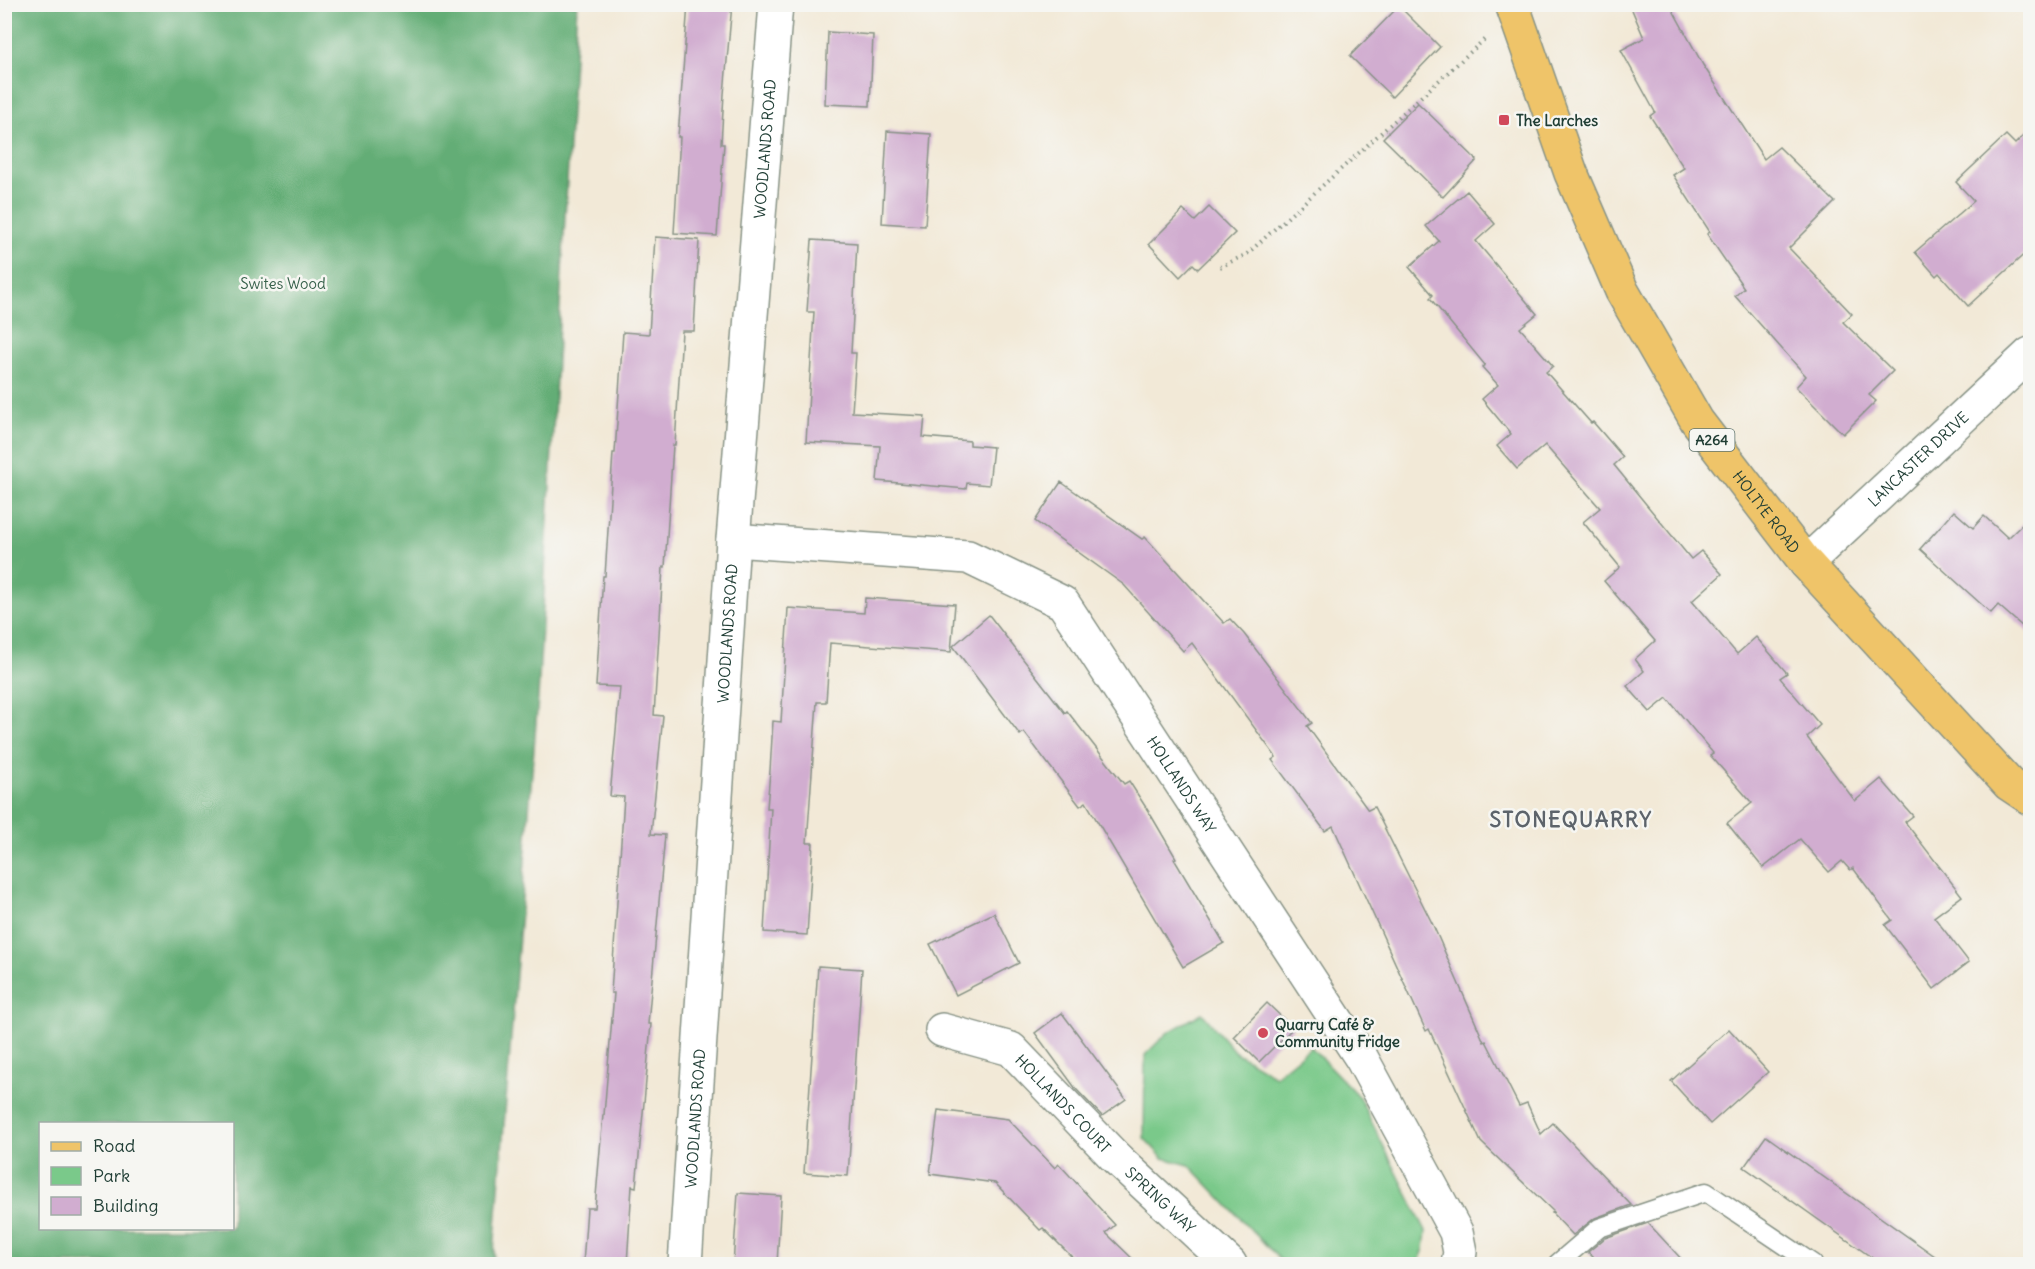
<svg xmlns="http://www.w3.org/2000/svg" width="2035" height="1269" font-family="Delius,sans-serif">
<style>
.green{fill:#7ac98a;stroke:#4c835f;stroke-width:1.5}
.forest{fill:#63ad76;stroke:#417555;stroke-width:1.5;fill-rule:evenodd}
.building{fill:#d1add0}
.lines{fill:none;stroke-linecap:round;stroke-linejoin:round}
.service-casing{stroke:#889386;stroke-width:21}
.minor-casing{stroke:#889386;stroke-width:36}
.primary-casing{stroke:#889386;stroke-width:36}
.path{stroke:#889386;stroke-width:4;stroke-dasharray:1.5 4.5;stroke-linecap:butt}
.service{stroke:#fff;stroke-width:18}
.minor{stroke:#fff;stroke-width:33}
.primary{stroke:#efc469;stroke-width:33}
.poi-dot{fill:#d1495b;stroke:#f6f6f2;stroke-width:2}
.labels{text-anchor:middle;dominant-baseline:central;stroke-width:5;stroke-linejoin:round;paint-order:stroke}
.shield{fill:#f6f6f2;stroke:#60746d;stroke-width:1.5}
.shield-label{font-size:14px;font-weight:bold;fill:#1f3d34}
.poi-label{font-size:15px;font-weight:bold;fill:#1f3d34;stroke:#f6f6f2;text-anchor:start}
.street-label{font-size:15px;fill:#1f3d34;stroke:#f6f6f2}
.park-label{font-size:15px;fill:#36604a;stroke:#f6f6f2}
.district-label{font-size:21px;font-weight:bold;letter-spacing:1.5px;fill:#5d646b;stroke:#f6f6f2}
</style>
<rect width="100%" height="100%" fill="#f6f6f2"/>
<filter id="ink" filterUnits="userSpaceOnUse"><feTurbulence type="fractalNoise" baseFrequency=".0167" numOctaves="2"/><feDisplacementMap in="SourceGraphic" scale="12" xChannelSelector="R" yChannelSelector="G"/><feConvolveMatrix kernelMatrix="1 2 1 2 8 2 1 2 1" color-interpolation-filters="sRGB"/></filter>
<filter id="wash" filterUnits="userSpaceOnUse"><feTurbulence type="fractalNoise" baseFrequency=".008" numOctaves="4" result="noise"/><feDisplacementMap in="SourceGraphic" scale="24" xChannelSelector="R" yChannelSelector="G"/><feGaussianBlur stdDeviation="1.35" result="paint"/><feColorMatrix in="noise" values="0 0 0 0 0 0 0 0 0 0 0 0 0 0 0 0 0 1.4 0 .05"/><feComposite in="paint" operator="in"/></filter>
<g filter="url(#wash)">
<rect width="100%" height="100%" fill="#f2e9d7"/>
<path class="green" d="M 1202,1013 L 1235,1052 L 1275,1076 L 1311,1047 L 1359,1097 L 1426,1231 L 1424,1249 L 1418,1264 L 1284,1264 L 1189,1165 L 1163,1158 L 1144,1138 L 1145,1055 L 1167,1033 Z"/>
<path class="forest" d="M 5,4 L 577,5 L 538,698 L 493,1264 L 5,1264 ZM 40,1124 L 232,1124 L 232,1228 L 40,1228 Z"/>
<g id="blocks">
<g class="building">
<path d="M 688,4 L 732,4 L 724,94 L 721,144 L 724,144 L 717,236 L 674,233 L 680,137 L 678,137 Z"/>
<path d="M 1630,5 L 1670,5 L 1703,65 L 1764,159 L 1779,147 L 1835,202 L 1789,248 L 1852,314 L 1843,322 L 1893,371 L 1869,395 L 1876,401 L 1843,434 L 1796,387 L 1806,376 L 1735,296 L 1744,288 L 1707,234 L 1710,232 L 1673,175 L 1684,168 L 1650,116 L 1655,112 L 1621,50 L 1644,38 Z"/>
<path d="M 1399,6 L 1440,47 L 1392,97 L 1350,56 Z"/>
<path d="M 828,32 L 873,35 L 870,106 L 825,104 Z"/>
<path d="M 1418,103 L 1477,160 L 1443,197 L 1383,138 Z"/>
<path d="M 2031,128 L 2031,248 L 1968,306 L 1939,273 L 1936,276 L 1915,252 L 1974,201 L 1956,182 L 2006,135 L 2015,144 Z"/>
<path d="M 887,131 L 931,134 L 925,226 L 882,223 Z"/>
<path d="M 1467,191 L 1495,224 L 1476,241 L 1537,314 L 1520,328 L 1553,366 L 1546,372 L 1591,423 L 1593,422 L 1623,457 L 1614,465 L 1691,559 L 1701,551 L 1722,574 L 1692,601 L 1737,654 L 1756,637 L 1787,673 L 1780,678 L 1820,725 L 1807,737 L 1855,801 L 1881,779 L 1913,816 L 1905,822 L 1962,896 L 1934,917 L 1969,962 L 1934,989 L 1885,925 L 1892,920 L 1853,868 L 1850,870 L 1842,861 L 1829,872 L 1800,839 L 1763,868 L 1727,823 L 1752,803 L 1710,755 L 1713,753 L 1667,698 L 1650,712 L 1627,686 L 1644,671 L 1635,659 L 1655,641 L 1604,581 L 1620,567 L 1583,522 L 1600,508 L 1545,445 L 1517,469 L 1497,446 L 1511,434 L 1482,399 L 1498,385 L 1482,367 L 1485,365 L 1430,298 L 1433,295 L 1409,267 L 1439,241 L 1426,226 Z"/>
<path d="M 1209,207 L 1235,233 L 1198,269 L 1193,264 L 1180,277 L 1149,244 L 1183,210 L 1195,221 Z"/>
<path d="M 655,237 L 699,240 L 694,331 L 682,331 L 675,445 L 673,445 L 665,567 L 663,567 L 659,635 L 654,715 L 663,716 L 651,834 L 665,835 L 648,1024 L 651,1024 L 645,1092 L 636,1187 L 632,1186 L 627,1264 L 583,1264 L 587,1208 L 595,1208 L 603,1115 L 604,1115 L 614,993 L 611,993 L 624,797 L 610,796 L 620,687 L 596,686 L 603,576 L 605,576 L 613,453 L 615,453 L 623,332 L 649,334 Z"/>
<path d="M 812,240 L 857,243 L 851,353 L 856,353 L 852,412 L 925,416 L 923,437 L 970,441 L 970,445 L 993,447 L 989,485 L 967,483 L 966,489 L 877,481 L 880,446 L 806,442 L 814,312 L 807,312 Z"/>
<path d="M 1061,482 L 1142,539 L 1145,537 L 1224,623 L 1230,619 L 1244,634 L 1312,723 L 1307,726 L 1368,810 L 1374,807 L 1433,925 L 1484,1042 L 1486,1041 L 1519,1106 L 1527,1103 L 1541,1134 L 1553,1123 L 1631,1205 L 1595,1218 L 1573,1235 L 1552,1213 L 1554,1212 L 1481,1142 L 1429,1029 L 1426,1031 L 1333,826 L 1325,831 L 1272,760 L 1276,757 L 1192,643 L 1183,651 L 1124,585 L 1035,521 Z"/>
<path d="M 1954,511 L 1973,528 L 1984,516 L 2008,538 L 2031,516 L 2031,634 L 1998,605 L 1991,613 L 1920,549 Z"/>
<path d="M 865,598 L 955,604 L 951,652 L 830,643 L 826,702 L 817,702 L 807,843 L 813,843 L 807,935 L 764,932 L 771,808 L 767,808 L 770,771 L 773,721 L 781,722 L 788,608 L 864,613 Z"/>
<path d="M 989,615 L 1030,668 L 1065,713 L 1067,711 L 1124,784 L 1129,781 L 1152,817 L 1176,858 L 1174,859 L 1224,943 L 1183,967 L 1086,802 L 1080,806 L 1024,732 L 1020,735 L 953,646 Z"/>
<path d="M 994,913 L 1019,963 L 956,995 L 930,944 Z"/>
<path d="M 818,966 L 862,969 L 848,1176 L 804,1173 Z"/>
<path d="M 1267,1003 L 1293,1028 L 1259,1062 L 1234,1037 Z"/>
<path d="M 1062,1013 L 1126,1099 L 1102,1116 L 1076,1089 L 1035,1033 Z"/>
<path d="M 1729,1029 L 1768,1072 L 1710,1124 L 1671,1081 Z"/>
<path d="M 938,1110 L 1008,1119 L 1055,1168 L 1059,1164 L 1115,1225 L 1106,1233 L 1138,1264 L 1079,1264 L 1043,1228 L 1040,1230 L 995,1183 L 930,1174 Z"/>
<path d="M 1766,1136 L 1946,1264 L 1881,1264 L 1744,1167 Z"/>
<path d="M 738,1193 L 781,1196 L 777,1264 L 733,1264 Z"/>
<path d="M 1648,1223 L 1686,1264 L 1600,1264 L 1588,1252 L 1605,1238 Z"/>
</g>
</g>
</g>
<g filter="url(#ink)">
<use href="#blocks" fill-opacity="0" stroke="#889386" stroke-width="1.5"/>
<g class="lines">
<g class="service-casing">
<path id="service" d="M 1557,1264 L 1599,1228 L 1706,1192 L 1813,1264"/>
</g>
<g class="minor-casing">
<g id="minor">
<path id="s1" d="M 733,540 L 968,557 L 1063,603 L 1362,1059 L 1456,1232 L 1460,1252 L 1458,1264"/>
<path id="s2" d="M 1806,563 L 2030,354"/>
<path id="s3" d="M 942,1030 L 1011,1049 L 1116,1158 L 1230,1264"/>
<path id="s4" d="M 685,1264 L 733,540 L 776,4"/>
</g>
</g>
<g class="primary-casing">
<g id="primary">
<path id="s5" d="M 1512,4 L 1571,173 L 1622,291 L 1697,421 L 1806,563 L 2009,784 L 2030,798"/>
</g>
</g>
<path class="path" d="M 1220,267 L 1247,254 L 1486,38"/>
<use href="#service" class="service"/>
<use href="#minor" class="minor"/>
<use href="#primary" class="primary"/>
</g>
</g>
<g class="poi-dot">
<rect x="1498" y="114" width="12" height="12" rx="3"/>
<circle cx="1263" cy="1033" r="6"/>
</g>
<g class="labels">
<rect class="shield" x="1689.5" y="429" width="45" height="22" rx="4.5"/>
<g class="shield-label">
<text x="1712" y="440">A264</text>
</g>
<g class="poi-label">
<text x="1516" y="120">The Larches</text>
<text x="1275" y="1024">Quarry Café &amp;<tspan x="1275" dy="17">Community Fridge</tspan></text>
</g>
<g class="street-label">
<text stroke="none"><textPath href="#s4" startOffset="1118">WOODLANDS ROAD</textPath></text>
<text stroke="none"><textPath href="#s2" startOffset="153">LANCASTER DRIVE</textPath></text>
<text stroke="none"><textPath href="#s5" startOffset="572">HOLTYE ROAD</textPath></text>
<text stroke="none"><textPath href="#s4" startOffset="632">WOODLANDS ROAD</textPath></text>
<text stroke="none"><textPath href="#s1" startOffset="558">HOLLANDS WAY</textPath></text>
<text stroke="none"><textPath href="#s3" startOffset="147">HOLLANDS COURT</textPath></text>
<text stroke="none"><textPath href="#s4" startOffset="146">WOODLANDS ROAD</textPath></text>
<text stroke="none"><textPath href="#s3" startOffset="284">SPRING WAY</textPath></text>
</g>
<g class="park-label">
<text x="283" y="283">Swites Wood</text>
</g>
<g class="district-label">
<text x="1571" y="819">STONEQUARRY</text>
</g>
</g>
<rect width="2035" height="1269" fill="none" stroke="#f6f6f2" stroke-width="24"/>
<rect x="39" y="1122" width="195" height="108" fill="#f6f6f2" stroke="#a0aca6" stroke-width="1.5"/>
<rect x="51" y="1142" width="30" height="9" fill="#efc469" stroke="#a0aca6" stroke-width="1.5"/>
<text x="93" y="1152" font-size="18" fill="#1f3d34">Road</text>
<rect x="51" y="1167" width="30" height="18" fill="#7ac98a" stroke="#a0aca6" stroke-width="1.5"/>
<text x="93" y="1182" font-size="18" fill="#1f3d34">Park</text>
<rect x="51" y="1197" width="30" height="18" fill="#d1add0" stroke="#a0aca6" stroke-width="1.5"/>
<text x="93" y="1212" font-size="18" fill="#1f3d34">Building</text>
</svg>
